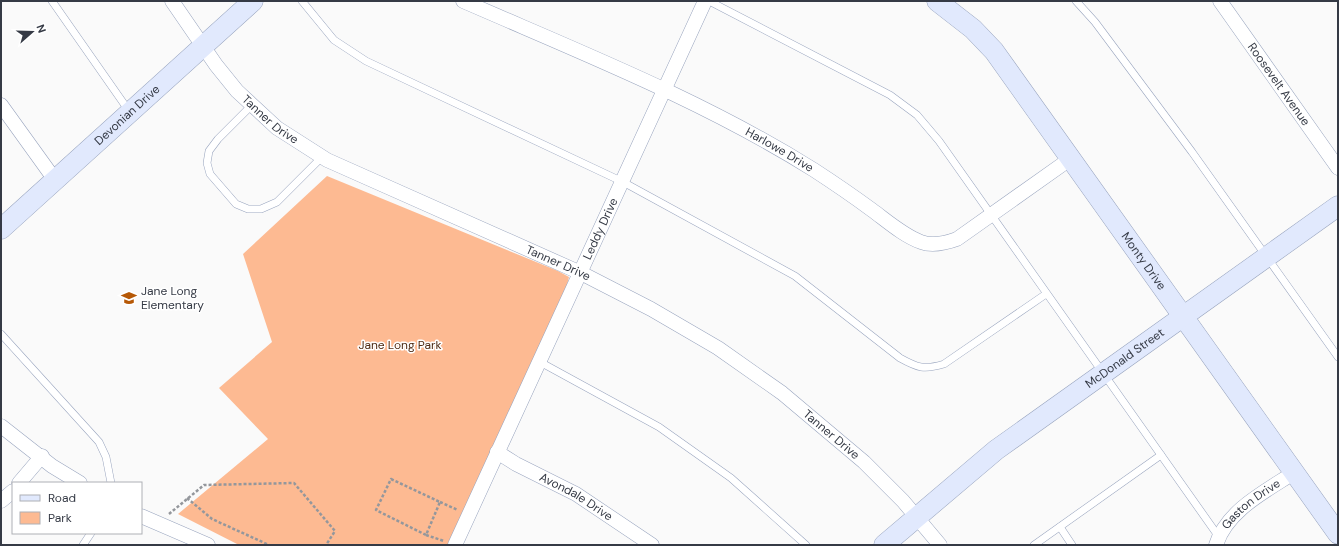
<svg xmlns="http://www.w3.org/2000/svg" width="1339" height="546" font-family="'DM Sans',sans-serif">
<style>
.green{fill:#fdba92}
.lines{fill:none;stroke-linecap:round;stroke-linejoin:round}
.lane-casing{stroke:#98a4be;stroke-width:8}
.street-casing{stroke:#98a4be;stroke-width:15}
.secondary-casing{stroke:#98a4be;stroke-width:21}
.path{stroke:#94979c;stroke-width:2.5;stroke-dasharray:3 2;stroke-linecap:butt}
.lane{stroke:#fff;stroke-width:7}
.street{stroke:#fff;stroke-width:14}
.secondary{stroke:#e1e9fd;stroke-width:20}
.labels{text-anchor:middle;dominant-baseline:central;stroke-width:3;stroke-linejoin:round;paint-order:stroke}
.street-label{font-size:12px;fill:#353a45;stroke:#fff}
.poi-label{font-size:12px;fill:#353a45;stroke:#fff;text-anchor:start}
.park-label{font-size:12px;fill:#502c15;stroke:#fff}
</style>
<rect width="100%" height="100%" fill="#fafafa"/>
<path class="green" d="M 327,176 L 558,271 L 569,277 L 566,289 L 449,545 L 239,545 L 178,514 L 268,439 L 219,388 L 272,342 L 243,254 Z"/>
<g class="lines">
<g class="lane-casing">
<g id="lane">
<path d="M 52,1 L 129,111"/>
<path d="M 302,1 L 334,40 L 366,61 L 623,182 L 795,276 L 900,358 C 918,368 924,370 944,364 L 1046,294"/>
<path d="M 709,1 L 890,95 L 917,115 L 939,141 L 1219,537"/>
<path d="M 1076,1 L 1095,22 L 1192,152 L 1338,357"/>
<path d="M 252,105 L 218,139 L 209,151 L 207,163 L 210,174 L 236,204 L 248,209 L 261,209 L 277,202 L 322,157"/>
<path d="M 1,334 L 99,442 L 106,457 L 111,483"/>
<path d="M 540,362 L 659,427 L 731,478 L 806,545"/>
<path d="M 1060,527 L 1072,545"/>
<path d="M 83,545 L 91,533"/>
<path d="M 1034,545 L 1161,455"/>
</g>
</g>
<g class="street-casing">
<g id="street">
<path id="s1" d="M 172,1 L 216,65 L 237,91 L 277,128 L 327,160 L 581,273 L 651,309 L 718,348 L 782,393 L 864,462 L 903,501 L 940,545"/>
<path id="s2" d="M 463,1 C 582,53 704,101 814,170 C 834,183 853,196 872,210 C 887,221 904,236 921,242 C 931,246 946,243 957,239 L 1070,159"/>
<path id="s3" d="M 1220,1 L 1338,168"/>
<path d="M 1,105 L 55,180"/>
<path d="M 1,426 L 52,466 L 80,483"/>
<path id="s4" d="M 497,452 L 516,464 L 576,494 L 652,545"/>
<path d="M 19,483 L 42,456"/>
<path d="M 1,501 L 13,491"/>
<path d="M 141,516 L 208,545"/>
<path id="s5" d="M 455,545 L 705,1"/>
<path id="s6" d="M 1216,545 C 1227,510 1266,491 1295,472"/>
</g>
</g>
<g class="secondary-casing">
<g id="secondary">
<path id="s7" d="M 937,1 L 973,29 L 994,51 L 1338,534"/>
<path id="s8" d="M 1,229 L 253,1"/>
<path id="s9" d="M 884,545 L 996,450 L 1338,206"/>
</g>
</g>
<g class="path">
<path d="M 391,479 L 440,502 L 426,535 L 376,510 Z"/>
<path d="M 187,498 L 212,519 L 269,545"/>
<path d="M 440,502 L 458,510"/>
<path d="M 169,514 L 204,485 L 294,483 L 335,531 L 326,545"/>
<path d="M 426,535 L 444,541"/>
</g>
<use href="#lane" class="lane"/>
<use href="#street" class="street"/>
<use href="#secondary" class="secondary"/>
</g>
<defs>
<g id="school-bare" transform="scale(1.2)"><path d="M0-5L7-2L0 1L-7-2ZM-4 1L0 2.5L4 1V4Q0 6-4 4Z" fill="#b65806" stroke="#fff" stroke-width="2.5" paint-order="stroke"/></g>
</defs>
<g fill-rule="evenodd">
<use href="#school-bare" x="129" y="298"/>
</g>
<g class="labels">
<g class="street-label">
<text stroke="none"><textPath href="#s3" startOffset="102">Roosevelt Avenue</textPath></text>
<text stroke="none"><textPath href="#s8" startOffset="170">Devonian Drive</textPath></text>
<text stroke="none"><textPath href="#s1" startOffset="155">Tanner Drive</textPath></text>
<text stroke="none"><textPath href="#s2" startOffset="350">Harlowe Drive</textPath></text>
<text stroke="none"><textPath href="#s5" startOffset="348">Leddy Drive</textPath></text>
<text stroke="none"><textPath href="#s7" startOffset="334">Monty Drive</textPath></text>
<text stroke="none"><textPath href="#s1" startOffset="478">Tanner Drive</textPath></text>
<text stroke="none"><textPath href="#s9" startOffset="305">McDonald Street</textPath></text>
<text stroke="none"><textPath href="#s1" startOffset="802">Tanner Drive</textPath></text>
<text stroke="none"><textPath href="#s4" startOffset="91">Avondale Drive</textPath></text>
<text stroke="none"><textPath href="#s6" startOffset="55">Gaston Drive</textPath></text>
</g>
<g class="poi-label">
<text x="141" y="291">Jane Long<tspan x="141" dy="14">Elementary</tspan></text>
</g>
<g class="park-label">
<text x="400" y="345">Jane Long Park</text>
</g>
</g>
<rect width="1339" height="546" fill="none" stroke="#353a45" stroke-width="4"/>
<rect x="12" y="482" width="130" height="52" fill="#ffffff" stroke="#aeb0b5"/>
<rect x="20" y="495" width="20" height="6" fill="#e1e9fd" stroke="#aeb0b5"/>
<text x="48" y="502" font-size="12" fill="#353a45">Road</text>
<rect x="20" y="512" width="20" height="12" fill="#fdba92" stroke="#aeb0b5"/>
<text x="48" y="522" font-size="12" fill="#353a45">Park</text>
<g transform="translate(32 32) rotate(70)" stroke="#ffffff" stroke-width="3" paint-order="stroke">
<path d="M0-3L7 15L0 10L-7 15Z" fill="#353a45"/>
<text y="-6" font-size="11" font-weight="bold" text-anchor="middle" fill="#353a45">N</text>
</g>
</svg>
